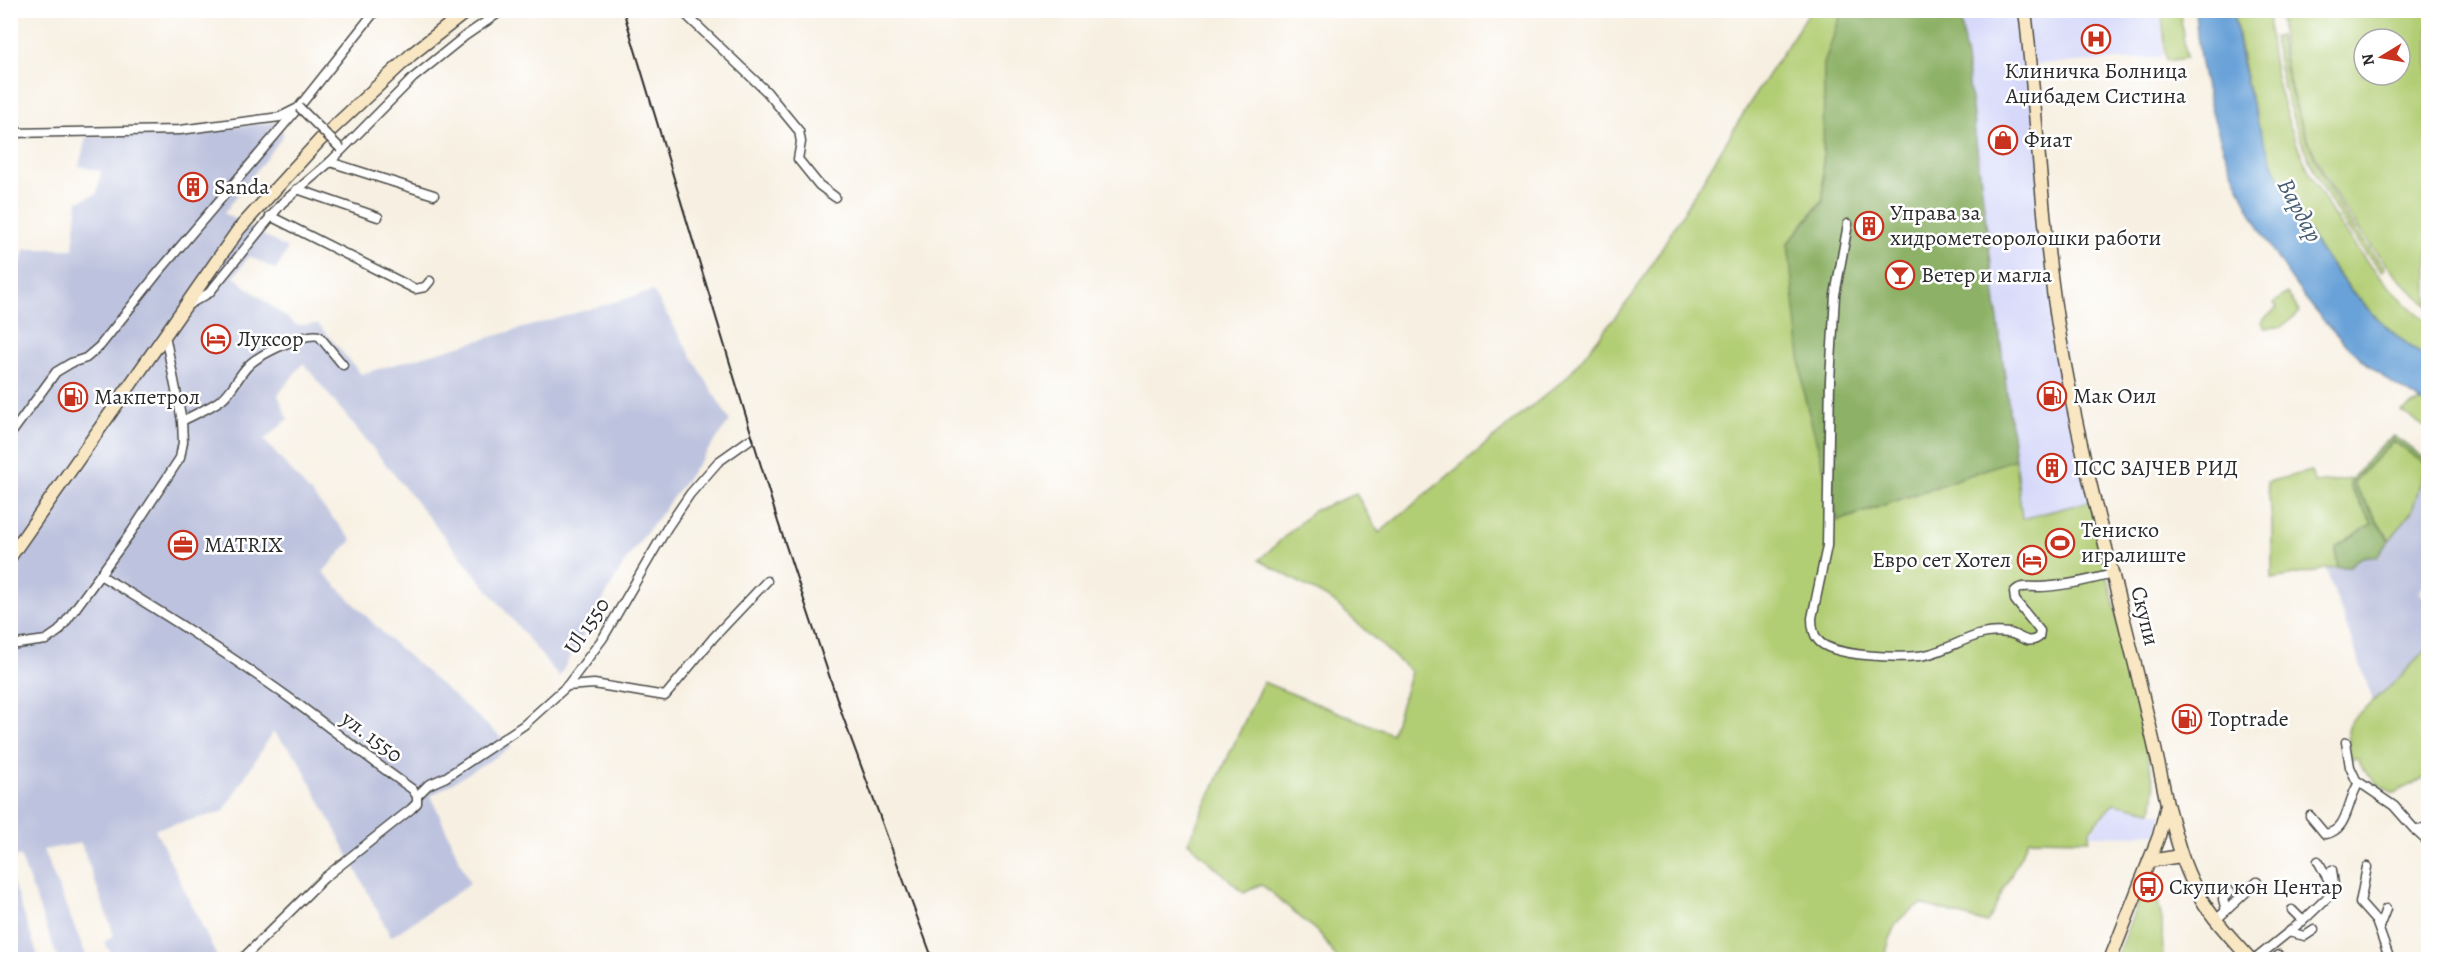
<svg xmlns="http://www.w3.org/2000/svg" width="2439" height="970" font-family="Alegreya,serif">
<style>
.built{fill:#d5d8f9}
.industrial{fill:#bdc3de}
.green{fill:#b2ce75;stroke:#6e7c50;stroke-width:1.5;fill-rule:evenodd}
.forest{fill:#8db166;stroke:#5c6e48;stroke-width:1.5}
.water{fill:#69a2d8;stroke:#4a6682;stroke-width:1.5}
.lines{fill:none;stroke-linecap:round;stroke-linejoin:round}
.street-casing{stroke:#4a4946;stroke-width:11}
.secondary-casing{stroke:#4a4946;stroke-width:15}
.street{stroke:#fff;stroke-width:8}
.secondary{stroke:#f9e7c3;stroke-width:12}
.rail{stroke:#2b2b2b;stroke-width:2}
.street-bridge-casing{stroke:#4a4946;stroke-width:11;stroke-linecap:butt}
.street-bridge{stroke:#fff;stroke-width:8}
.labels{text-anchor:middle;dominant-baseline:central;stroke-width:5;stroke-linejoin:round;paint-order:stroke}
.poi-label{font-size:22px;fill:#2b2b2b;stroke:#fff;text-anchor:start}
.street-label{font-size:22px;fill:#2b2b2b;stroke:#fff}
.water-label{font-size:24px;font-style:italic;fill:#445b70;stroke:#fff}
</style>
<rect width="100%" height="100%" fill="#fff"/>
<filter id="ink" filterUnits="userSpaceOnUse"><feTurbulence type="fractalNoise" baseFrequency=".0167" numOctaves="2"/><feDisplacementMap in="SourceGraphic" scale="12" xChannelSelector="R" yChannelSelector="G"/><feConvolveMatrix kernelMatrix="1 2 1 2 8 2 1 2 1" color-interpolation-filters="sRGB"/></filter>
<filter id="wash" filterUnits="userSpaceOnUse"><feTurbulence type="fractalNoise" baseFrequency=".008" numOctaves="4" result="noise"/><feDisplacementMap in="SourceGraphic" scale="24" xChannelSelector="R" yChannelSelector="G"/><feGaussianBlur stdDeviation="1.35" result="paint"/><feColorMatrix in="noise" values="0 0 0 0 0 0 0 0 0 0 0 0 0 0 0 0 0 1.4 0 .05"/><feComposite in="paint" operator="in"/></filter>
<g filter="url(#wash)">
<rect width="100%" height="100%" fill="#f7f0e2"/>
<g class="built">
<path d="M 1960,11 L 2160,11 L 2163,53 L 2160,58 L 2034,64 L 2057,313 L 2096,500 L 2022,519 Z"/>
<path d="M 2114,803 L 2163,814 L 2157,834 L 2147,833 L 2131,836 L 2089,835 Z"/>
</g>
<g class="industrial">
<path d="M 282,121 L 283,136 L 224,213 L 288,249 L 276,270 L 249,256 L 234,277 L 296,325 L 318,324 L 361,374 L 653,291 L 730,421 L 624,563 L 559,677 L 303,363 L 278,395 L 288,419 L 264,440 L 352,540 L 323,572 L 387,637 L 512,747 L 431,796 L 470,884 L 391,937 L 297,757 L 273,732 L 223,812 L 155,829 L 218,959 L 115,959 L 104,942 L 114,935 L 81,843 L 43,850 L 86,955 L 77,959 L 58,959 L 20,856 L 11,858 L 10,289 L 25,249 L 73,249 L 78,201 L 97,194 L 101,171 L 79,166 L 86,137 L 190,132 Z"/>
<path d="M 2428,455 L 2428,580 L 2419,592 L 2428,600 L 2428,648 L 2394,683 L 2373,701 L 2326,569 L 2350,567 L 2356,559 L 2368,555 L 2377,557 L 2412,511 Z"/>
<path d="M 10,877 L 11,877 L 39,959 L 16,959 L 11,943 Z"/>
</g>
<g class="green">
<path d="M 1810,11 L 1842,11 L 1824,64 L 1823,199 L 1788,243 L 1839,521 L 2015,459 L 2022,519 L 2091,501 L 2155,788 L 2152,811 L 2114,803 L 2090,830 L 2089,840 L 2029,839 L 1987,923 L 1922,904 C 1913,909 1900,916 1895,926 C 1889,937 1889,949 1882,960 L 1337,959 L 1321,935 L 1261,884 L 1244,893 L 1188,842 L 1263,682 L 1392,734 L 1411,672 L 1333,601 L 1259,560 L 1313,511 L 1356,494 L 1379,533 L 1566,378 L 1633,295 L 1756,93 Z"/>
<path d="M 2234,11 L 2268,11 C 2272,131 2337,247 2428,323 L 2428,359 C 2347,304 2284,211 2256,118 C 2246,83 2240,47 2234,11 Z"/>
<path d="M 2280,11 L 2428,11 L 2428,306 C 2345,232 2283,125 2280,11 ZM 2364,39 L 2400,39 L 2400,75 L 2364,75 Z"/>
<path d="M 2180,13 L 2186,58 L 2166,61 L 2162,15 Z"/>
<path d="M 2279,36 C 2292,123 2328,202 2385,268 L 2382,272 C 2323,206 2286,124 2274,37 Z"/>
<path d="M 2287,293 L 2300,312 L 2281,327 L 2265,328 L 2261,322 L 2277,308 L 2274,303 Z"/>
<path d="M 2421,401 L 2428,406 L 2428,429 L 2401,411 Z"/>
<path d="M 2393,441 L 2426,465 L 2412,511 L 2390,540 L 2353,483 Z"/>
<path d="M 2311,471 L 2315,483 L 2351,479 L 2350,487 L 2372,523 C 2361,533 2347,537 2336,548 L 2337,567 L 2272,579 L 2272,519 L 2267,482 Z"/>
<path d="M 2428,648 L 2428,776 L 2394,793 C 2377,785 2365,775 2357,758 L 2350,759 L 2348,730 L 2351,720 L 2394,683 Z"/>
<path d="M 2151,870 L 2162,920 L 2163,959 L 2115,960 Z"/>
</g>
<g class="forest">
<path d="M 1842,11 L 1960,11 L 2015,459 L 1838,521 L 1804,395 L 1788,243 L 1823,202 L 1824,64 Z"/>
<path d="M 2394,436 L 2427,460 L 2426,465 L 2393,441 L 2353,483 L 2389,540 L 2377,557 C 2365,555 2357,557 2350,567 L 2337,567 L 2336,548 C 2347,537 2361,533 2372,523 L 2350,486 L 2350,481 L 2379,447 Z"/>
</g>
<path class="water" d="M 2195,11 L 2234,11 C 2248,144 2314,283 2428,359 L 2428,406 C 2414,395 2397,388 2382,376 C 2275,291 2203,147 2195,11 Z"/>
</g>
<g filter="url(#ink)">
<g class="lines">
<g class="street-casing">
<g id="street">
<path d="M 681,10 L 767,92 L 785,114 L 799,131 L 801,142 L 798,159 L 819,185 L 835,197"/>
<path d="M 10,133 L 180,130 L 280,117 L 296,109"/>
<path d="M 330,162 L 434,195"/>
<path d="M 297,189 L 378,217"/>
<path d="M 270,216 L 415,289 L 425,287 L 430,281"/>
<path d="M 1848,224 L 1835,295 L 1830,380 L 1827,546 L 1812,618 C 1812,626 1813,634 1818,640 C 1830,657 1905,659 1925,655 C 1945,651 1962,639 1982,634 C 1990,632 2001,632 2009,633 C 2021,635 2027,646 2039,637 L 2040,631 L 2015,600 L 2014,592 C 2020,585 2027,587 2036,587 C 2062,587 2088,580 2113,574"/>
<path d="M 186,306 L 209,293 L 282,203 L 330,162 L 413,78 L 465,36 L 503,10"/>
<path d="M 182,421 C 195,414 210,408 222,399 C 233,390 238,376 248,366 C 258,355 305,332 319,336 L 343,365"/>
<path d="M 10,435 L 56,372 L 71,363 L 86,358 L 100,346 L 157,274 L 299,107 L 376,10"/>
<path d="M 100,575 C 168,616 235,658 299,705 C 337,733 373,762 412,789 L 417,796 L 417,803 L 411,809 L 324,878 L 241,960"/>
<path d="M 10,645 L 46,640 L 59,631 L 132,531 L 180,458 L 183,442 L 182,421 L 165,335"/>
<path d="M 567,686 L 594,684 L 665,696 L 714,637 L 767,581"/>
<path d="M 2346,742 L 2350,767 L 2356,780 L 2394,806 L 2416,831 L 2428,842"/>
<path d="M 417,796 L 428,785 L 446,777 L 524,725 L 567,686 L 603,638 L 667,528 L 690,494 L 718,462 L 749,440"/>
<path d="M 2310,816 L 2325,834 C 2349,831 2347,799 2359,783"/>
<path d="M 2416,831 L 2428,826"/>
<path d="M 2367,867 L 2360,903 L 2376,921 L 2390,960"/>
<path d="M 2332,870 L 2334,885"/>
<path d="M 2292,910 L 2303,921"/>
<path d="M 2226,911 L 2223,899 L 2230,891"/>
<path d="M 2216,920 L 2257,882"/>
<path d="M 2379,927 L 2386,909"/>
<path d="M 2288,932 L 2305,936 L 2314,930"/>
<path d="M 2254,960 L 2306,918 L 2335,890 L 2334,885 L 2328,879 L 2318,861"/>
<path d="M 2273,960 L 2279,955"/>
</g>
</g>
<g class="secondary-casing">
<g id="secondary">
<path d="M 2025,10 C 2038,123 2042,237 2062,349 C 2089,502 2136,651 2167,804 C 2175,832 2181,861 2195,887 C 2208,915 2231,937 2251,960"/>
<path d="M 10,557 L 239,229 L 320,140 L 412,54 L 468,10"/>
<path d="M 2149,861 L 2181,856"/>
<path d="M 2110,960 L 2159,836 L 2167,805"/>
</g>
</g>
<use href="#street" class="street"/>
<use href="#secondary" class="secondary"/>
<path class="rail" d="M 623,10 L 778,522 L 843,717 L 933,960"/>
<g class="street-bridge-casing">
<path id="street-bridge" d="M 299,107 L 341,149"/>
</g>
<use href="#street-bridge" class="street-bridge"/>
</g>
</g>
<defs>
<g id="hospital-ring" transform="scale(1.5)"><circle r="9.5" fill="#fff" stroke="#c8321e" stroke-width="1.5"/><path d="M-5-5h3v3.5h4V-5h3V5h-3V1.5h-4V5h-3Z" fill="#c8321e"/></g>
<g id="shop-ring" transform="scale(1.5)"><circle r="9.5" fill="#fff" stroke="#c8321e" stroke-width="1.5"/><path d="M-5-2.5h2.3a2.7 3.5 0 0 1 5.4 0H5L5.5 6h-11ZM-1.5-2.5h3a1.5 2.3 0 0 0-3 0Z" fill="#c8321e"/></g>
<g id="building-ring" transform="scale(1.5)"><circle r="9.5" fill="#fff" stroke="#c8321e" stroke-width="1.5"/><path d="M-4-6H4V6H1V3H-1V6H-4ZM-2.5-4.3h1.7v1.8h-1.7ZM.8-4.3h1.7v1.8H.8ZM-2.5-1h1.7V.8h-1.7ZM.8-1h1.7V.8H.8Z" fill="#c8321e"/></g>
<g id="bar-ring" transform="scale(1.5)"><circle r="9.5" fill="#fff" stroke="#c8321e" stroke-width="1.5"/><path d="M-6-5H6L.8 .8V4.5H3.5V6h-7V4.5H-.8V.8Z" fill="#c8321e"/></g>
<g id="hotel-ring" transform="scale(1.5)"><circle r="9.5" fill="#fff" stroke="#c8321e" stroke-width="1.5"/><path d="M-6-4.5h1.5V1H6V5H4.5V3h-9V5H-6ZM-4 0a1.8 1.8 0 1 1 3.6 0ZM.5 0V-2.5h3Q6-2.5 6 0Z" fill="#c8321e"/></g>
<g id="fuel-ring" transform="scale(1.5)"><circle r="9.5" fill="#fff" stroke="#c8321e" stroke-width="1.5"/><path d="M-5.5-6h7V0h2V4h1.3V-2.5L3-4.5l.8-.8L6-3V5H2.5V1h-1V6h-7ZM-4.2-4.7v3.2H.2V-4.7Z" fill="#c8321e"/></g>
<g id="stadium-ring" transform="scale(1.5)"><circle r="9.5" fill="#fff" stroke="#c8321e" stroke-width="1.5"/><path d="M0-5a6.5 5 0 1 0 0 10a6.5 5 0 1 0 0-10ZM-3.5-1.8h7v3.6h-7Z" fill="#c8321e"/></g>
<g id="office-ring" transform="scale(1.5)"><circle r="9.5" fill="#fff" stroke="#c8321e" stroke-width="1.5"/><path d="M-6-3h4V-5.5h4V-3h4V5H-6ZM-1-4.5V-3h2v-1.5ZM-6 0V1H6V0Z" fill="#c8321e"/></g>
<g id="bus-ring" transform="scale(1.5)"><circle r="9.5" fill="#fff" stroke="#c8321e" stroke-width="1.5"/><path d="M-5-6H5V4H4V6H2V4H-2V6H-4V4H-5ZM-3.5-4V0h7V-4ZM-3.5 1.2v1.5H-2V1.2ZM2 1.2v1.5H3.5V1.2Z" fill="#c8321e"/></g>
</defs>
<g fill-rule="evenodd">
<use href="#hospital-ring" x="2096" y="39"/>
<use href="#shop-ring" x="2003" y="140"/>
<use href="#building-ring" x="193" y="187"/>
<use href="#building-ring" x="1869" y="226"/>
<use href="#bar-ring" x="1900" y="275"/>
<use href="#hotel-ring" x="216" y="339"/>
<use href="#fuel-ring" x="2052" y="396"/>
<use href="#fuel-ring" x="73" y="397"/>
<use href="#building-ring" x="2052" y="468"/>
<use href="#stadium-ring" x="2060" y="543"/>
<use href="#office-ring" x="183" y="545"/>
<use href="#hotel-ring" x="2032" y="560"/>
<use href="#fuel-ring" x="2187" y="719"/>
<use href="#bus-ring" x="2148" y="887"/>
</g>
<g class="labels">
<g class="poi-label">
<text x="2096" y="71" text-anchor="middle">Клиничка Болница<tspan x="2096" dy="25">Аџибадем Систина</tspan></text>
<text x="2024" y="140">Фиат</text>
<text x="214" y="187">Sanda</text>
<text x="1890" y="213">Управа за<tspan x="1890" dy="25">хидрометеоролошки работи</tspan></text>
<text x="1921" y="275">Ветер и магла</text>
<text x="237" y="339">Луксор</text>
<text x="2073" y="396">Мак Оил</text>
<text x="94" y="397">Макпетрол</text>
<text x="2073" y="468">ПСС ЗАЈЧЕВ РИД</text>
<text x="2081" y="530">Тениско<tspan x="2081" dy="25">игралиште</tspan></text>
<text x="204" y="545">MATRIX</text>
<text x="2011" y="560" text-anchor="end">Евро сет Хотел</text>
<text x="2208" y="719">Toptrade</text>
<text x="2169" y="887">Скупи кон Центар</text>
</g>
<g class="street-label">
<text transform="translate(2145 616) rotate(76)">Скупи</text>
<text transform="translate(587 626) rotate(-56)">Ul 1550</text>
<text transform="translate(372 737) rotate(37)">ул. 1550</text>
</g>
<g class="water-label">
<text transform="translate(2300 210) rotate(62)">Вардар</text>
</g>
</g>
<rect width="2439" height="970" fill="none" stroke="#fff" stroke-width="36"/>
<g transform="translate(2382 57) rotate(259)"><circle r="28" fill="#ffffff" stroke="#aaaaaa" stroke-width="1.5"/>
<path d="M0-4.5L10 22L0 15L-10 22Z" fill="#c8321e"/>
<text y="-9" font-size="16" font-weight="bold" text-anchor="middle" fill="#2b2b2b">N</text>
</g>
</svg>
